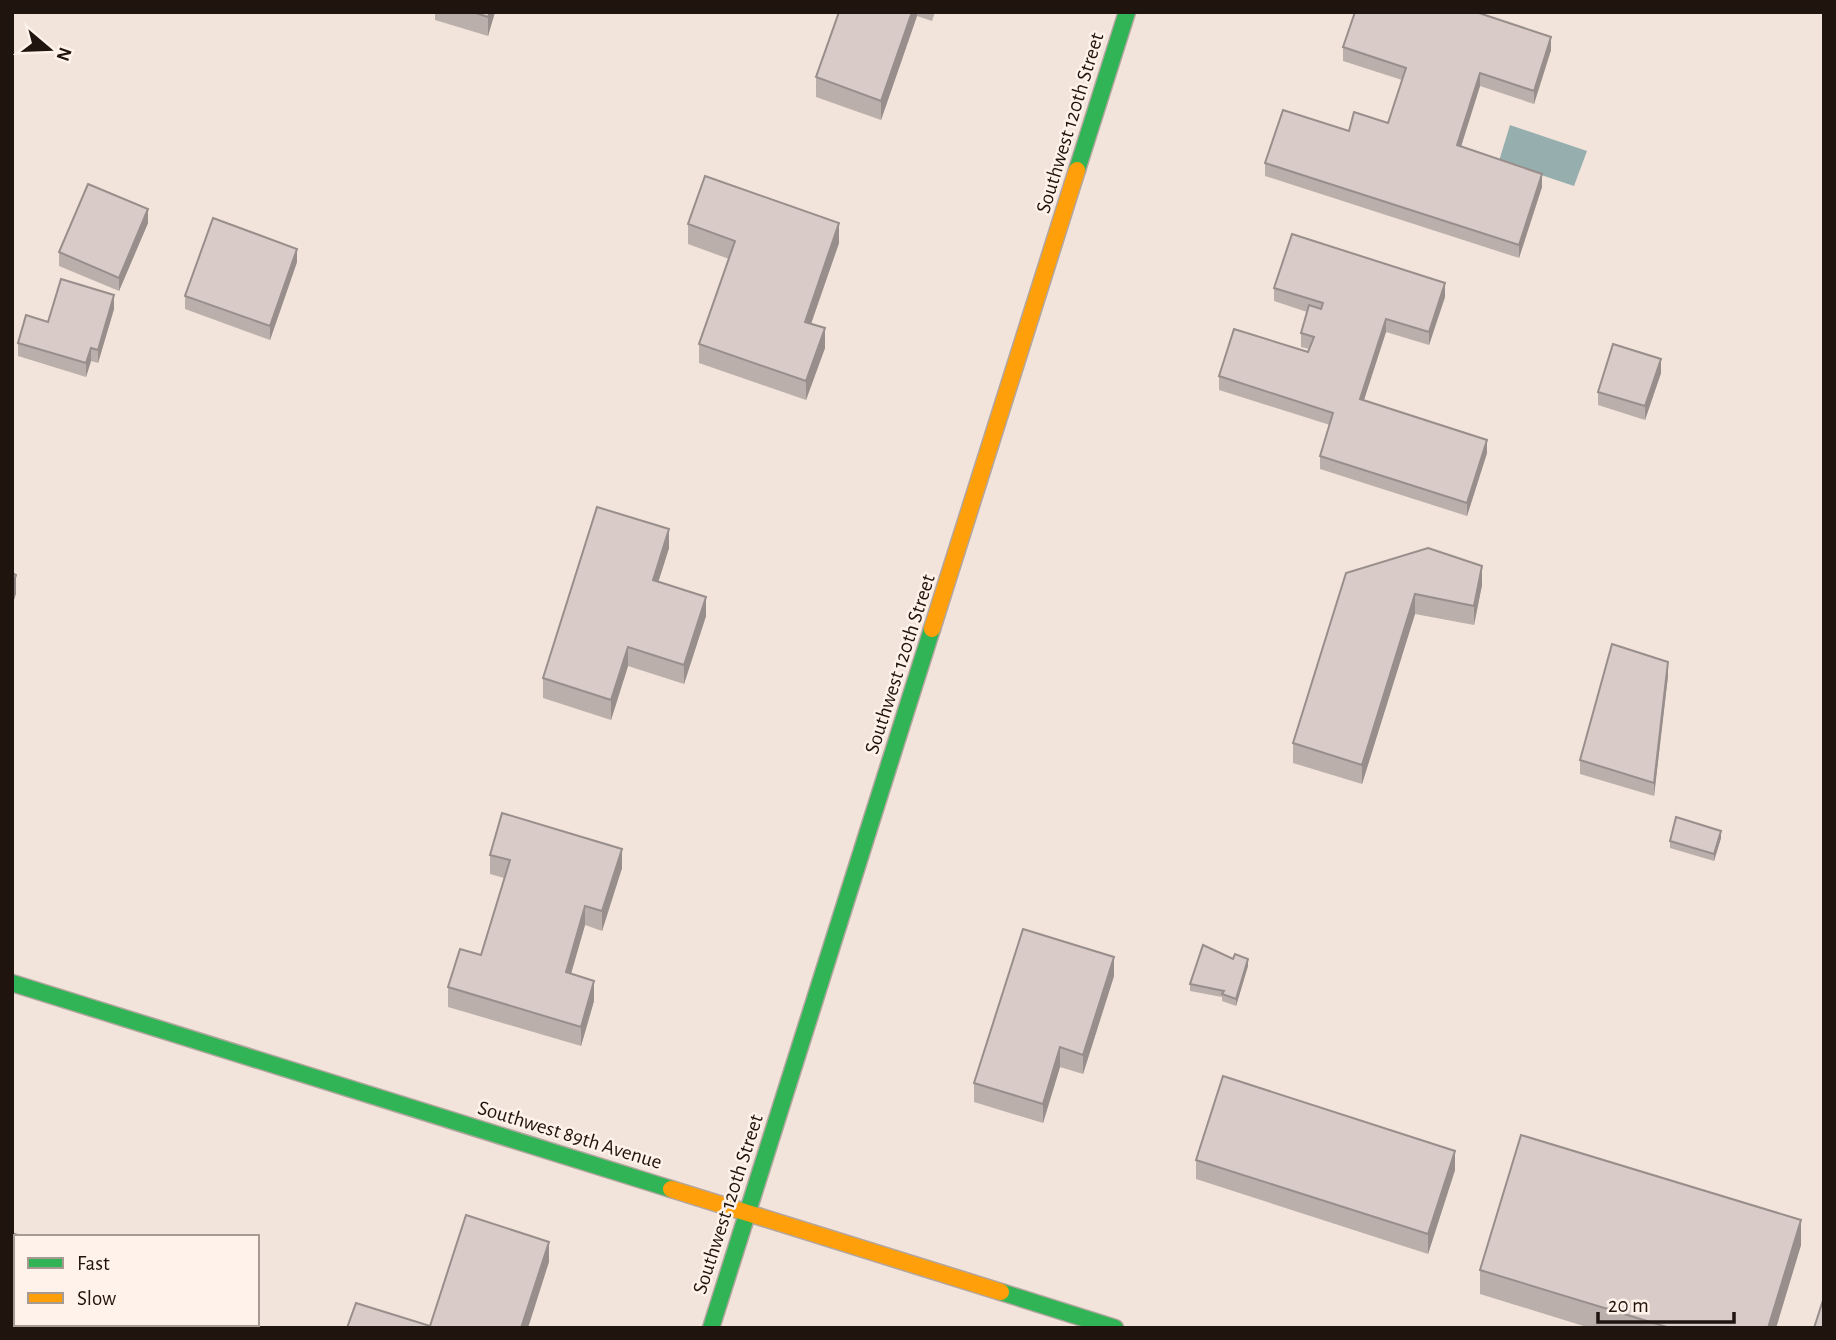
<svg xmlns="http://www.w3.org/2000/svg" width="1836" height="1340" font-family="'Alegreya Sans',sans-serif">
<style>
.water{fill:#97aeae}
.lines{fill:none;stroke-linecap:round;stroke-linejoin:round}
.fast-casing{stroke:#b2a69f;stroke-width:19}
.slow-casing{stroke:#b2a69f;stroke-width:19}
.fast{stroke:#30b455;stroke-width:16}
.slow{stroke:#ff9f0a;stroke-width:16}
.wall{fill:#bbafab}
.shaded-wall{fill:#988e8b}
.building{fill:#d9cbc7;stroke:#988e8b;stroke-width:2}
.labels{text-anchor:middle;dominant-baseline:central;stroke-width:5;stroke-linejoin:round;paint-order:stroke}
.street-label{font-size:21px;fill:#20150e;stroke:#fff2ea}
</style>
<rect width="100%" height="100%" fill="#f2e4db"/>
<path class="water" d="M 1510,125 L 1587,151 L 1574,186 L 1499,161 Z"/>
<g class="lines">
<g class="fast-casing">
<g id="fast">
<path d="M 1077,170 L 1127,12"/>
<path d="M 12,983 L 671,1189"/>
<path d="M 1001,1292 L 1115,1328"/>
<path d="M 711,1328 L 932,629"/>
</g>
</g>
<g class="slow-casing">
<g id="slow">
<path d="M 932,629 L 1077,170"/>
<path d="M 671,1189 L 1001,1292"/>
</g>
</g>
<use href="#fast" class="fast"/>
<use href="#slow" class="slow"/>
</g>
<g class="wall">
<path d="M 435,12 L 495,12 L 488,36 L 435,20 Z"/>
<path d="M 839,12 L 935,12 L 932,21 L 917,16 L 881,120 L 816,97 L 816,77 Z"/>
<path d="M 1343,47 L 1551,50 L 1534,104 L 1480,86 L 1461,147 L 1542,187 L 1519,258 L 1265,176 L 1265,163 L 1388,123 L 1402,80 L 1343,61 Z"/>
<path d="M 148,223 L 119,291 L 59,266 L 59,252 Z"/>
<path d="M 688,224 L 839,243 L 811,324 L 825,348 L 806,400 L 699,363 L 699,344 L 729,259 L 688,244 Z"/>
<path d="M 297,262 L 270,340 L 185,309 L 185,296 Z"/>
<path d="M 1274,288 L 1445,297 L 1429,345 L 1386,332 L 1364,400 L 1487,453 L 1467,516 L 1320,469 L 1320,456 L 1330,425 L 1219,390 L 1219,376 L 1308,352 L 1309,349 L 1301,347 L 1301,333 L 1307,312 L 1274,301 Z"/>
<path d="M 114,309 L 98,363 L 91,361 L 86,377 L 18,356 L 18,343 L 48,322 Z"/>
<path d="M 1661,373 L 1645,420 L 1598,405 L 1598,392 Z"/>
<path d="M 669,548 L 658,582 L 706,616 L 684,684 L 628,666 L 611,720 L 543,698 L 543,678 Z"/>
<path d="M 1346,573 L 1482,585 L 1474,625 L 1415,614 L 1362,784 L 1293,763 L 1293,743 Z"/>
<path d="M 1668,676 L 1654,796 L 1580,774 L 1580,760 Z"/>
<path d="M 1721,838 L 1714,861 L 1670,848 L 1670,841 Z"/>
<path d="M 490,855 L 622,868 L 602,931 L 585,925 L 571,974 L 594,1001 L 581,1046 L 448,1007 L 448,987 L 481,955 L 504,878 L 490,874 Z"/>
<path d="M 1248,966 L 1236,1006 L 1222,1001 L 1222,997 L 1190,991 L 1190,984 Z"/>
<path d="M 1114,976 L 1083,1074 L 1060,1067 L 1043,1123 L 974,1102 L 974,1083 Z"/>
<path d="M 1196,1160 L 1455,1170 L 1428,1254 L 1196,1179 Z"/>
<path d="M 12,1233 L 16,1237 L 16,1316 L 12,1315 Z"/>
<path d="M 1801,1245 L 1776,1328 L 1590,1328 L 1480,1294 L 1480,1270 Z"/>
</g>
<g class="shaded-wall">
<path d="M 490,12 L 495,12 L 488,36 L 488,17 Z"/>
<path d="M 912,12 L 917,12 L 917,16 L 881,120 L 881,101 Z"/>
<path d="M 1551,37 L 1551,50 L 1534,104 L 1534,91 Z"/>
<path d="M 1480,73 L 1480,86 L 1457,159 L 1457,145 Z"/>
<path d="M 1542,174 L 1542,187 L 1519,258 L 1519,245 Z"/>
<path d="M 148,209 L 148,223 L 119,291 L 119,278 Z"/>
<path d="M 839,223 L 839,243 L 805,341 L 805,322 Z"/>
<path d="M 297,249 L 297,262 L 270,340 L 270,326 Z"/>
<path d="M 1445,283 L 1445,297 L 1429,345 L 1429,332 Z"/>
<path d="M 114,295 L 114,309 L 98,363 L 98,350 Z"/>
<path d="M 1386,319 L 1386,332 L 1360,412 L 1360,399 Z"/>
<path d="M 825,328 L 825,348 L 806,400 L 806,381 Z"/>
<path d="M 91,348 L 91,361 L 86,377 L 86,363 Z"/>
<path d="M 1661,359 L 1661,373 L 1645,420 L 1645,406 Z"/>
<path d="M 1487,440 L 1487,453 L 1467,516 L 1467,503 Z"/>
<path d="M 669,529 L 669,548 L 653,599 L 653,580 Z"/>
<path d="M 1482,566 L 1482,585 L 1474,625 L 1474,606 Z"/>
<path d="M 16,575 L 16,594 L 12,606 L 12,587 Z"/>
<path d="M 1415,594 L 1415,614 L 1362,784 L 1362,765 Z"/>
<path d="M 706,597 L 706,616 L 684,684 L 684,665 Z"/>
<path d="M 628,647 L 628,666 L 611,720 L 611,700 Z"/>
<path d="M 1668,662 L 1668,676 L 1654,796 L 1654,783 Z"/>
<path d="M 1721,831 L 1721,838 L 1714,861 L 1714,854 Z"/>
<path d="M 622,849 L 622,868 L 602,931 L 602,911 Z"/>
<path d="M 585,906 L 585,925 L 566,991 L 566,972 Z"/>
<path d="M 1114,957 L 1114,976 L 1083,1074 L 1083,1055 Z"/>
<path d="M 1248,959 L 1248,966 L 1236,1006 L 1236,999 Z"/>
<path d="M 594,981 L 594,1001 L 581,1046 L 581,1027 Z"/>
<path d="M 1060,1047 L 1060,1067 L 1043,1123 L 1043,1104 Z"/>
<path d="M 1455,1151 L 1455,1170 L 1428,1254 L 1428,1234 Z"/>
<path d="M 1801,1220 L 1801,1245 L 1776,1328 L 1768,1328 Z"/>
<path d="M 549,1242 L 549,1262 L 528,1328 L 521,1328 Z"/>
</g>
<g class="building">
<path d="M 473,12 L 490,12 L 488,17 Z"/>
<path d="M 839,12 L 912,12 L 881,101 L 816,77 Z"/>
<path d="M 1355,12 L 1476,12 L 1551,37 L 1534,91 L 1480,73 L 1457,145 L 1542,174 L 1519,245 L 1265,163 L 1283,110 L 1349,131 L 1354,112 L 1388,123 L 1406,68 L 1343,47 Z"/>
<path d="M 705,176 L 839,223 L 805,322 L 825,328 L 806,381 L 699,344 L 735,241 L 688,224 Z"/>
<path d="M 88,184 L 148,209 L 119,278 L 59,252 Z"/>
<path d="M 213,218 L 297,249 L 270,326 L 185,296 Z"/>
<path d="M 1292,234 L 1445,283 L 1429,332 L 1386,319 L 1360,399 L 1487,440 L 1467,503 L 1320,456 L 1333,413 L 1219,376 L 1234,329 L 1308,352 L 1314,337 L 1301,333 L 1309,305 L 1321,309 L 1323,303 L 1274,288 Z"/>
<path d="M 61,279 L 114,295 L 98,350 L 91,348 L 86,363 L 18,343 L 26,315 L 48,322 Z"/>
<path d="M 1613,344 L 1661,359 L 1645,406 L 1598,392 Z"/>
<path d="M 597,507 L 669,529 L 653,580 L 706,597 L 684,665 L 628,647 L 611,700 L 543,678 Z"/>
<path d="M 1428,548 L 1482,566 L 1474,606 L 1415,594 L 1362,765 L 1293,743 L 1346,573 Z"/>
<path d="M 12,573 L 16,575 L 12,587 Z"/>
<path d="M 1612,644 L 1668,662 L 1654,783 L 1580,760 Z"/>
<path d="M 502,813 L 622,849 L 602,911 L 585,906 L 566,972 L 594,981 L 581,1027 L 448,987 L 460,949 L 481,955 L 510,860 L 490,855 Z"/>
<path d="M 1676,817 L 1721,831 L 1714,854 L 1670,841 Z"/>
<path d="M 1023,929 L 1114,957 L 1083,1055 L 1060,1047 L 1043,1104 L 974,1083 Z"/>
<path d="M 1203,945 L 1233,959 L 1235,954 L 1248,959 L 1236,999 L 1222,994 L 1224,991 L 1190,984 Z"/>
<path d="M 1223,1076 L 1455,1151 L 1428,1234 L 1196,1160 Z"/>
<path d="M 1521,1135 L 1801,1220 L 1768,1328 L 1670,1328 L 1480,1270 Z"/>
<path d="M 466,1215 L 549,1242 L 521,1328 L 347,1328 L 356,1303 L 430,1326 Z"/>
<path d="M 12,1233 L 23,1237 L 16,1237 L 16,1297 L 12,1296 Z"/>
<path d="M 1824,1297 L 1824,1328 L 1814,1328 Z"/>
</g>
<g class="labels">
<g class="street-label">
<text transform="translate(1070 123) rotate(-73)">Southwest 120th Street</text>
<text transform="translate(900 664) rotate(-72)">Southwest 120th Street</text>
<text transform="translate(570 1135) rotate(17)">Southwest 89th Avenue</text>
<text transform="translate(728 1204) rotate(-72)">Southwest 120th Street</text>
</g>
</g>
<rect width="1836" height="1340" fill="none" stroke="#20150e" stroke-width="28"/>
<rect x="14" y="1235" width="245" height="91" fill="#fff2ea" stroke="#a69a92" stroke-width="2"/>
<rect x="28" y="1258" width="35" height="10" fill="#30b455" stroke="#a69a92" stroke-width="2"/>
<text x="77" y="1270" font-size="21" fill="#20150e">Fast</text>
<rect x="28" y="1293" width="35" height="10" fill="#ff9f0a" stroke="#a69a92" stroke-width="2"/>
<text x="77" y="1305" font-size="21" fill="#20150e">Slow</text>
<g transform="translate(49 49) rotate(109)" stroke="#fff2ea" stroke-width="5" paint-order="stroke">
<path d="M0-5L12 26L0 18L-12 26Z" fill="#20150e"/>
<text y="-10" font-size="19" font-weight="bold" text-anchor="middle" fill="#20150e">N</text>
</g>
<path d="M1598 1312v10h136v-10" fill="none" stroke="#20150e" stroke-width="3.5"/>
<text x="1608" y="1312" font-size="21" fill="#20150e" stroke="#fff2ea" stroke-width="5" paint-order="stroke">20 m</text>
</svg>
